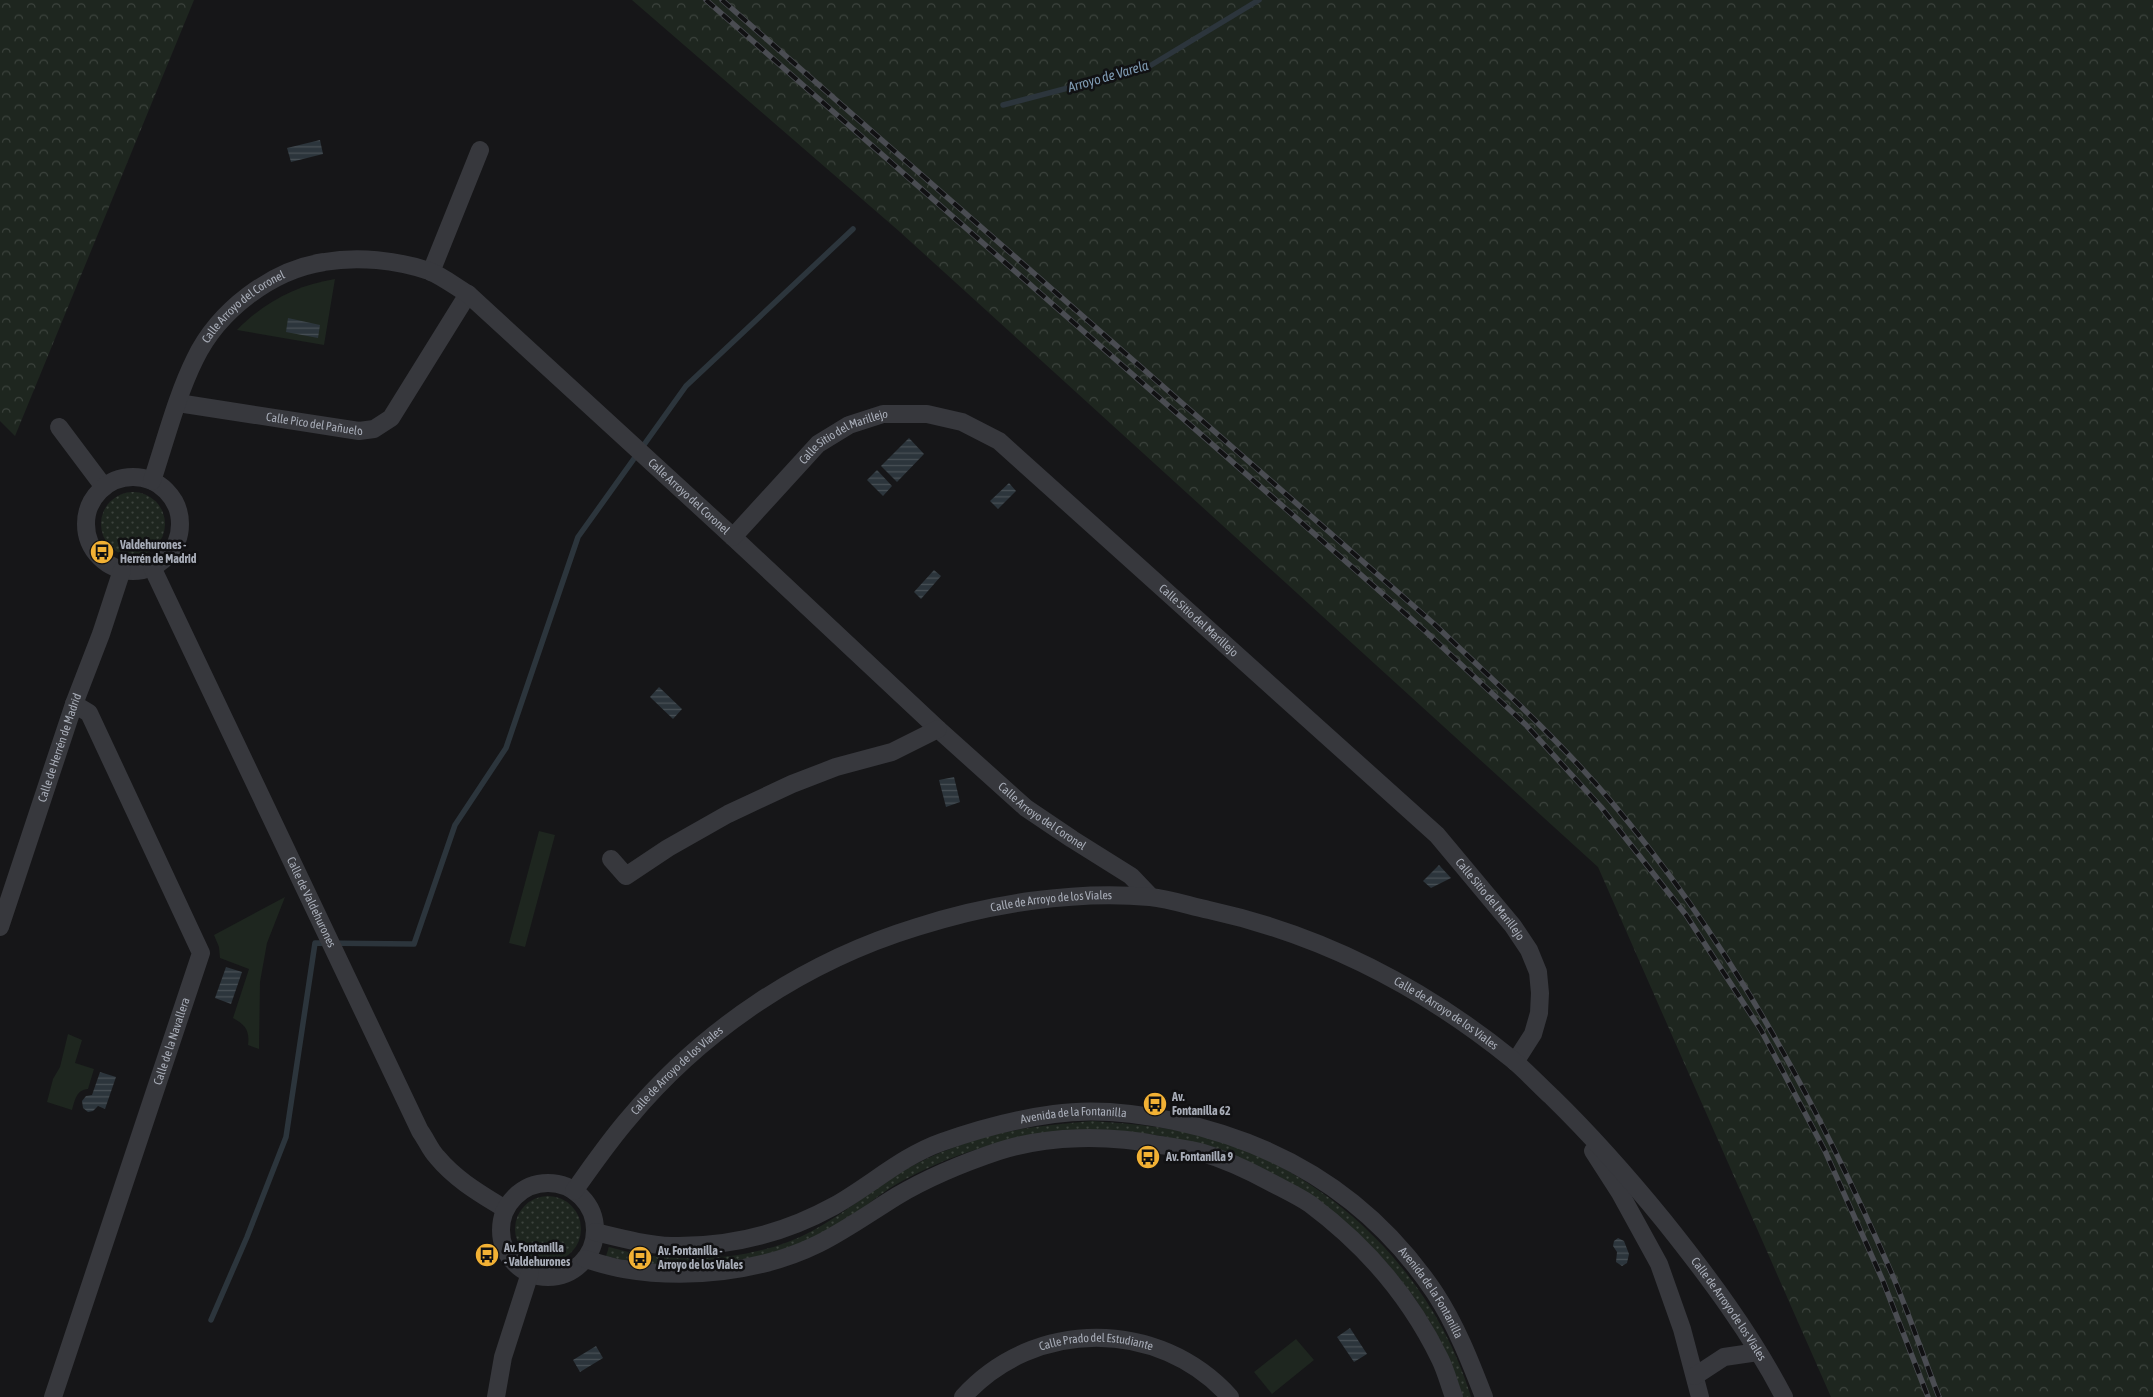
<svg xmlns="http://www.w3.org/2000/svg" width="2153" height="1397" font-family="'Asap Condensed',sans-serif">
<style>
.green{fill:#1e261f}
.forest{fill:url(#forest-crowns)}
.garden{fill:url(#garden-dots)}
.water{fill:url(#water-rules)}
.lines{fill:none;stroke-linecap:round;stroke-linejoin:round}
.stream{stroke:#2c353c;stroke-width:5.5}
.street{stroke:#37383d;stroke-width:18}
.rail-casing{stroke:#4a4c52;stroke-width:5.5}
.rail{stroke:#111113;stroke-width:4;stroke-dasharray:11;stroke-linecap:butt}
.labels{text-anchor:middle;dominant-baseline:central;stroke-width:5;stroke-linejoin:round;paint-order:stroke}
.street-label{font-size:12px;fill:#a8adb8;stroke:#111113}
.poi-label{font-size:12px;font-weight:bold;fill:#a8adb8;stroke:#111113;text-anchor:start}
.water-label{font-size:14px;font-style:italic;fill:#7f9bb3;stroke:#111113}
</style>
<defs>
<pattern id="forest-crowns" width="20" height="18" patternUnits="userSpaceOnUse" patternTransform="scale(1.25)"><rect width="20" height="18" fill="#1e261f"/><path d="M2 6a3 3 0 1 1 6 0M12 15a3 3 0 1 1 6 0" fill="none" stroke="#3c433d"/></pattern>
<pattern id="garden-dots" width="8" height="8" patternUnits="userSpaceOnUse" patternTransform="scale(1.25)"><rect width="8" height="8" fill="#1e261f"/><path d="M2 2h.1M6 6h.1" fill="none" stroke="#3c433d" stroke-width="1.8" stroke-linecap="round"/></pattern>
<pattern id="water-rules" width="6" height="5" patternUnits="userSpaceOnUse" patternTransform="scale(1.25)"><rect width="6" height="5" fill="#2c353c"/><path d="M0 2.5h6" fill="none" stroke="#485056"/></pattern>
</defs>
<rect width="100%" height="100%" fill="#161618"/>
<g class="green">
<path d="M 335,279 L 324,345 L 237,330 C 264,302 297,285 335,279 Z"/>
<path d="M 539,831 L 555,835 L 525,947 L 509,943 Z"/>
<path d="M 285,897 L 267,943 L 260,982 L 259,1049 L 248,1045 C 250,1030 245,1025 233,1018 L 249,969 L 220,958 L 219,947 L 214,935 Z"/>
<path d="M 68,1034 L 82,1040 L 75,1063 L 94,1069 L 88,1089 C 76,1090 75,1100 72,1110 L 47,1102 L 53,1079 L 60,1067 Z"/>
<path d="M 1296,1339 L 1314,1360 L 1272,1394 L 1254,1372 Z"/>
</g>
<g class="forest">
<path d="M 0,0 L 194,0 L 15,436 L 0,421 Z"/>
<path d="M 632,0 L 2153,0 L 2153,1397 L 1831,1397 L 1598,867 L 900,232 Z"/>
</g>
<g class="garden">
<circle cx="133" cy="524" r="32"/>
<path d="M 1092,1121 C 1137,1124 1182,1128 1226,1143 C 1341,1183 1436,1280 1471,1397 L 1463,1397 C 1438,1314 1381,1244 1310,1196 C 1186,1113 1032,1110 902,1181 C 871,1198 846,1225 814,1240 C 805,1244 794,1246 785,1249 C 771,1253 756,1260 741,1263 C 732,1265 721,1264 711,1264 C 696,1265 681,1267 666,1266 C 646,1266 625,1261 606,1256 L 609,1247 C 672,1265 753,1263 812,1231 C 842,1215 868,1193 897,1175 C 915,1163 938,1153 958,1146 C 1001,1129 1047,1125 1092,1121 Z"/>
<circle cx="548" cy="1229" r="33"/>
</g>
<g class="water">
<path d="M 320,140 L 323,154 L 291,162 L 287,148 Z"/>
<path d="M 288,318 L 320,325 L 318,338 L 286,332 Z"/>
<path d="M 909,438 L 924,454 L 897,482 L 881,466 Z"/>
<path d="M 877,470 L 892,486 L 883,496 L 867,480 Z"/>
<path d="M 1009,483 L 1016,491 L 998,509 L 990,501 Z"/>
<path d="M 934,570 L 941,576 L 921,599 L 914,592 Z"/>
<path d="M 659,687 L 682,709 L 673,719 L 650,697 Z"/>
<path d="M 954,777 L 960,802 L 946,807 L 939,780 Z"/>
<path d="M 1439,865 L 1451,878 L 1431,888 L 1423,881 Z"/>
<path d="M 226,967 L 242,972 L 231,1004 L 215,998 Z"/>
<path d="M 100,1072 L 116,1077 L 105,1109 L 98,1106 L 93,1111 L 88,1112 L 83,1108 L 82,1101 L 86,1096 L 92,1095 Z"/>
<path d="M 1618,1238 L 1624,1241 L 1629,1254 L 1627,1263 L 1622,1266 L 1616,1262 L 1617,1252 L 1613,1246 L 1614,1241 Z"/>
<path d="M 1350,1328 L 1367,1354 L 1354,1362 L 1337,1337 Z"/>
<path d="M 596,1346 L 603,1358 L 580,1372 L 573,1360 Z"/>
</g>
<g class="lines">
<g class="stream">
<path d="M 1003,105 L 1148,67 L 1259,0"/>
<path d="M 211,1320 L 247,1237 L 286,1137 L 315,943 L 414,944 L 455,825 L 506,748 L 578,537 L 686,386 L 853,229"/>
</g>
<g class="street">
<path d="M 431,272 L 480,150"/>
<path id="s1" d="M 178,403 L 359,431 L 374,429 L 391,418 L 468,294"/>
<path d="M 59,427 L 104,487"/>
<circle cx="133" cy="524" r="47"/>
<path id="s2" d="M 152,481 C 165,442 177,395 195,359 C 218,311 271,270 324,262 C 358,256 396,260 429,271 C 442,276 456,287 468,294 L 733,537 L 938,729 L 1026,808 L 1072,839 L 1131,876 L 1151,897"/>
<path id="s3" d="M 733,537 L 818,444 L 849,425 L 883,414 L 927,414 L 962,422 L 999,441 L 1437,835 L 1513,926 L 1529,950 L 1538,972 L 1540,993 L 1539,1013 L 1533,1034 L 1515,1062"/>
<path id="s4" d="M 152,567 L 420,1131 C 426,1139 430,1150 437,1157 C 456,1180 481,1194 505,1209"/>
<path d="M 611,859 L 626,876 L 668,848 L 728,814 L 792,784 L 836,767 L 892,752 L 938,729"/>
<path id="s5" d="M 0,927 L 74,704 L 101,634 L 122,570"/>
<path d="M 1593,1151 L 1620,1193 L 1659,1264 L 1682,1329 L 1700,1397"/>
<circle cx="548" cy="1230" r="47"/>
<path id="s6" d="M 574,1191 C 592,1166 609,1141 629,1118 C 704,1028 806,961 917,927 C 988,904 1075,890 1150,897 C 1170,899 1190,906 1209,910 C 1323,935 1423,987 1513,1060 C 1527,1072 1539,1085 1552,1097 C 1592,1136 1629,1178 1664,1221 C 1708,1276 1752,1335 1784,1397"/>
<path id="s7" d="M 595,1232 C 620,1238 646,1245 672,1246 C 729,1247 785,1233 834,1206 C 870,1186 902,1156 942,1142 C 979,1129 1016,1119 1054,1114 C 1094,1108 1136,1113 1174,1121 C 1283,1144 1372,1199 1435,1293 C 1456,1325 1470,1361 1484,1397"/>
<path d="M 585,1259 C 598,1263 611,1267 624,1269 C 687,1280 761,1272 818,1244 C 846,1230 871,1212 897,1196 C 929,1177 963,1163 999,1151 C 1049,1135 1109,1135 1160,1145 C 1173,1147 1187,1149 1200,1152 C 1224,1159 1248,1170 1270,1182 C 1283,1189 1298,1196 1310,1204 C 1365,1245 1410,1297 1440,1359 C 1446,1371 1449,1384 1454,1397"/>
<path d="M 1695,1376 L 1724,1357 L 1758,1352"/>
<path id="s8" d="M 53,1397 L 201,953 L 89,713 L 74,704"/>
<path d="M 496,1397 L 503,1357 L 530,1273"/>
<path id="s9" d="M 963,1397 C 1034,1318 1159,1318 1230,1397"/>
</g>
<g class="rail-casing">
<g id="rail">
<path d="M 706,0 L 1425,631 L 1526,725 L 1601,807 L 1686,915 L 1761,1030 L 1825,1151 L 1883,1281 L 1928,1397"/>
<path d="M 722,0 L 1433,623 C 1493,680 1555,736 1609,799 C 1730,941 1818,1104 1892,1274 C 1909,1314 1923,1356 1939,1397"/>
</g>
</g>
<use href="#rail" class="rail"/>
</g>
<defs>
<g id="bus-disc" transform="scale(1.25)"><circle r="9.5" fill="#f2b134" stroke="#111113"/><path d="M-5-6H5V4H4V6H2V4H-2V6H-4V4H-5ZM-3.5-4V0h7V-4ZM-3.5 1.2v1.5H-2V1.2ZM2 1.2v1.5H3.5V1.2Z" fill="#111"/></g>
</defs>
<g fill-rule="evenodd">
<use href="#bus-disc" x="102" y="552"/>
<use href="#bus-disc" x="1155" y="1104"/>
<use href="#bus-disc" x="1148" y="1157"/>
<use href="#bus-disc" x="487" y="1255"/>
<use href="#bus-disc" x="640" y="1258"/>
</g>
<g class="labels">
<g class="street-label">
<text stroke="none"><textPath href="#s2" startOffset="202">Calle Arroyo del Coronel</textPath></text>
<text stroke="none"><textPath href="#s1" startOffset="138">Calle Pico del Pañuelo</textPath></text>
<text stroke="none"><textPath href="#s3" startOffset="152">Calle Sitio del Marillejo</textPath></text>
<text stroke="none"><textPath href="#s2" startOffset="748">Calle Arroyo del Coronel</textPath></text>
<text stroke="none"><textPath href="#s3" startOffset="588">Calle Sitio del Marillejo</textPath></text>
<text stroke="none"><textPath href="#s5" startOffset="189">Calle de Herrén de Madrid</textPath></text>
<text stroke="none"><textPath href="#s2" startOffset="1225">Calle Arroyo del Coronel</textPath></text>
<text stroke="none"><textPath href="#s3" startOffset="992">Calle Sitio del Marillejo</textPath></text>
<text stroke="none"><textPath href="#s4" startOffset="371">Calle de Valdehurones</textPath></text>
<text stroke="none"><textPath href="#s6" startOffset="579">Calle de Arroyo de los Viales</textPath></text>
<text stroke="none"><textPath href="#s6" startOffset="999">Calle de Arroyo de los Viales</textPath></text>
<text stroke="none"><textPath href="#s8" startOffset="375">Calle de la Navallera</textPath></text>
<text stroke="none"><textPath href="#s6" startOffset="159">Calle de Arroyo de los Viales</textPath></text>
<text stroke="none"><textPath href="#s7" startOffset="508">Avenida de la Fontanilla</textPath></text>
<text stroke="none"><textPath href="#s7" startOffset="928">Avenida de la Fontanilla</textPath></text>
<text stroke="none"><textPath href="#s6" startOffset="1411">Calle de Arroyo de los Viales</textPath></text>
<text stroke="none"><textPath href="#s9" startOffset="150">Calle Prado del Estudiante</textPath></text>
</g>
<g class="poi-label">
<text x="120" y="545">Valdehurones -<tspan x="120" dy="14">Herrén de Madrid</tspan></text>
<text x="1172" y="1097">Av.<tspan x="1172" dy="14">Fontanilla 62</tspan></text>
<text x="1166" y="1157">Av. Fontanilla 9</text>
<text x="504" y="1248">Av. Fontanilla<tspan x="504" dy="14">- Valdehurones</tspan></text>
<text x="658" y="1251">Av. Fontanilla -<tspan x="658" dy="14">Arroyo de los Viales</tspan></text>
</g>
<g class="water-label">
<text transform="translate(1108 76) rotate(-16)">Arroyo de Varela</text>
</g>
</g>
</svg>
